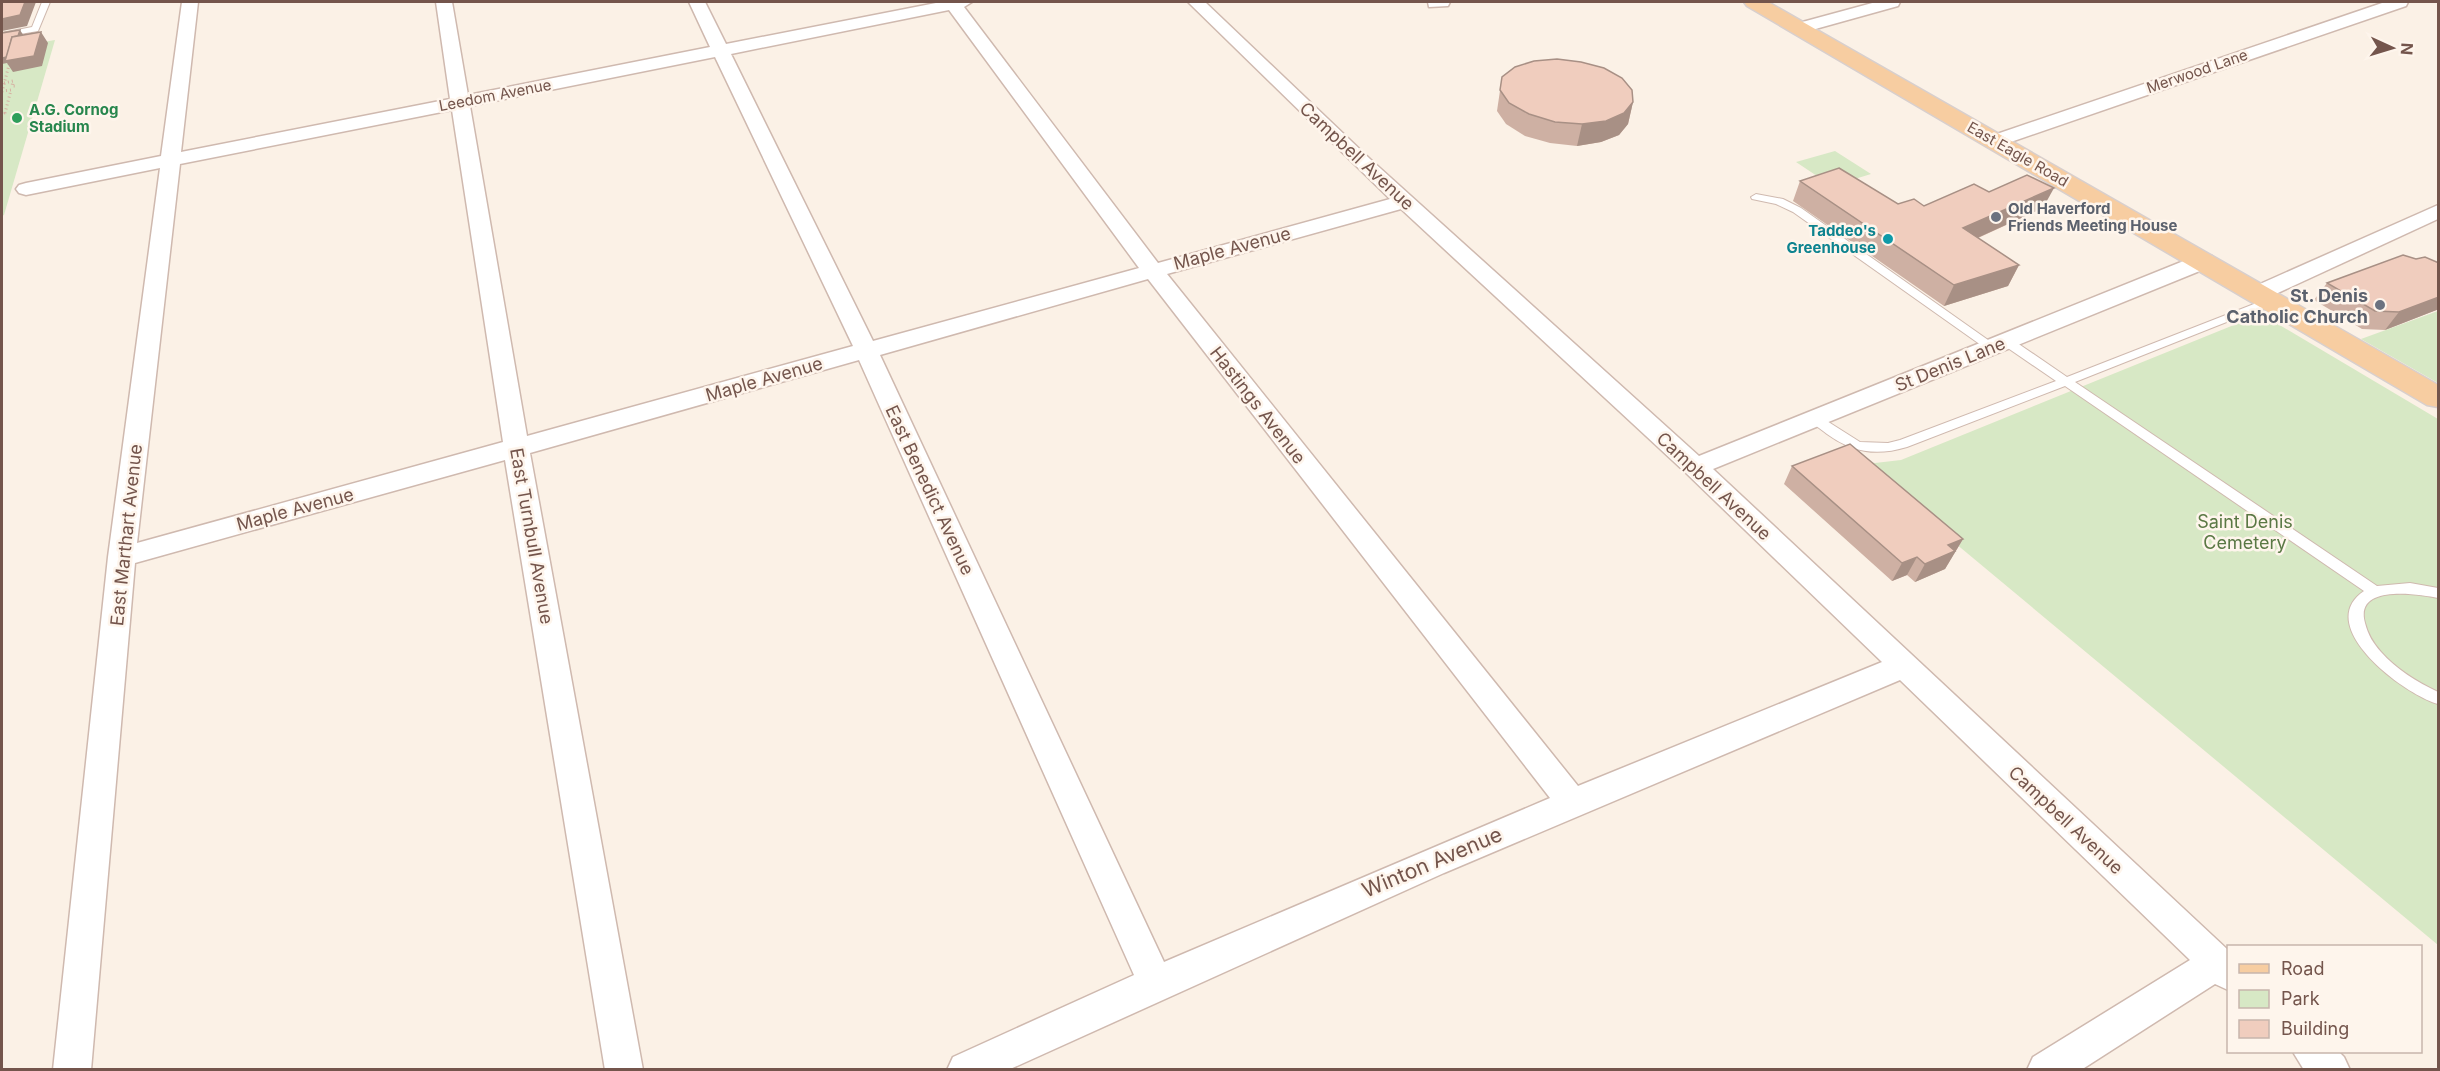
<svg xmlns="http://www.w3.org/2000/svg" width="2440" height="1071" font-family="Inter,sans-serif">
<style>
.green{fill:#d7e8c5}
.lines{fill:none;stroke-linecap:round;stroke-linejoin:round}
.lane-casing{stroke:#cfb9af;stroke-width:2}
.street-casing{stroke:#cfb9af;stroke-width:3}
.primary-casing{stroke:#d8cfcd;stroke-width:3}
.path{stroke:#d5b0a2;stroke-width:3;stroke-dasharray:1 3;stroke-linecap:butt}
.lane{fill:#fff;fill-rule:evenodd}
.street{fill:#fff;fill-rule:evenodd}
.primary{fill:#f7cda1;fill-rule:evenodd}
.wall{fill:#ceb0a3}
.shaded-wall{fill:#a89085}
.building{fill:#f0cdbe;stroke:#a89085;stroke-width:1.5}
.leisure-dot{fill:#2e9e5b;stroke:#fef5ec;stroke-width:2}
.worship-dot{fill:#6b7280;stroke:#fef5ec;stroke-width:2}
.culture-dot{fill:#0f9aa8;stroke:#fef5ec;stroke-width:2}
.labels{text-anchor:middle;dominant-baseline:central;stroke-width:5;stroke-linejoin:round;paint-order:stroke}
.far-street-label{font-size:15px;fill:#74554c;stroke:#fef5ec}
.far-leisure-label{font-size:15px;font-weight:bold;fill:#27864d;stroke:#fef5ec;text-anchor:start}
.far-worship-label{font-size:15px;font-weight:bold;fill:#5b616d;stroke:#fef5ec;text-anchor:start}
.far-culture-label{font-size:15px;font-weight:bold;fill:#0d838f;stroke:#fef5ec;text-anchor:end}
.street-label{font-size:18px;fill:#74554c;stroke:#fef5ec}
.worship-label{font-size:18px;font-weight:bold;fill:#5b616d;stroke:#fef5ec;text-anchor:end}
.park-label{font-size:18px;fill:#5a7844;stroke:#fef5ec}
.near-street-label{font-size:21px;fill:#74554c;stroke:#fef5ec}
</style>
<rect width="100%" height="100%" fill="#fbf1e6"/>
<g class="green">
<path d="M 55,40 L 4,215 L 2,216 L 2,49 Z"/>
<path d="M 1835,151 L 1871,174 L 1832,186 L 1796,162 Z"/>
<path d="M 2438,311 L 2438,383 L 2361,339 Z"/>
<path d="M 2261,314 L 2438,419 L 2438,945 L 1854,459 L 1875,463 L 1901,460 Z"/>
</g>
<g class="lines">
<g class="lane-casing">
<g id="lane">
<path d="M 42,2 L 50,2 L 38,31 L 2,37 L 2,33 L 32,27 Z"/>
<path d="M 1756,194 L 1783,199 L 1801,208 L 1998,347 L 1996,350 L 1988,350 L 1793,212 L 1776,204 L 1752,199 L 1751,197 Z"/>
<path d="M 2259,290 L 2265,293 L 2267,302 L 2262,308 L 2075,382 L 2377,586 L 2410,583 L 2438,588 L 2438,598 C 2417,594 2354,584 2365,623 C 2368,635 2373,643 2381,652 C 2396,669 2417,682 2438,692 L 2438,704 C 2405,695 2312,626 2364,591 L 2065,386 L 1907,447 C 1877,456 1853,453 1827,434 C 1821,429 1814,425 1809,419 L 1811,416 L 1819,416 L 1860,442 L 1888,443 L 1900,440 L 2056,381 L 2002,344 L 2000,341 L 2002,338 L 2010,338 L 2067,377 L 2254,304 L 2253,293 Z"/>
</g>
</g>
<g class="street-casing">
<g id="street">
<path d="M 182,2 L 198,2 L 181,152 L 450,99 L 436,2 L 452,2 L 468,95 L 710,47 L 689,2 L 705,2 L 726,44 L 941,2 L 972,2 L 964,7 L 1158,263 L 1390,199 L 1188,2 L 1205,2 L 1370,159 L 1699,456 L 2196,256 L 2212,256 L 2215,261 L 2212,266 L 1713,469 L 2228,950 L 2228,990 L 2215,984 L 2081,1070 L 2027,1070 L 2033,1057 L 2190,960 L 1900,680 L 1444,873 L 1008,1070 L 947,1070 L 953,1057 L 1134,975 L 859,360 L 530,453 L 643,1070 L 605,1070 L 505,460 L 135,563 L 91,1070 L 53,1070 L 108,557 L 160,168 L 26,195 L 19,193 L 16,189 L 19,185 L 26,183 L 161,156 ZM 949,10 L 1139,268 L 873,341 L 731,54 ZM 715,57 L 853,346 L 527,436 L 470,106 ZM 452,110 L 503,442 L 137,543 L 180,164 ZM 1401,209 L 1686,473 L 1882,662 L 1578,786 L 1167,274 ZM 1148,279 L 1550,798 L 1164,962 L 880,355 Z"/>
<path d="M 1428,2 L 1450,2 L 1448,6 L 1429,7 Z"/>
<path d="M 1876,2 L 1900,2 L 1898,6 L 1801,33 L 1792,28 L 1795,24 Z"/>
<path d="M 2385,2 L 2408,2 L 2406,6 L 2002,145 L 1988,145 L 1985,141 L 1988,137 Z"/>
<path d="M 2438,205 L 2438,219 L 2267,298 L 2251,298 L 2248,293 L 2251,288 Z"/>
<path d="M 2293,1052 L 2339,1052 L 2344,1057 L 2350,1070 L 2304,1070 Z"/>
</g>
</g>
<g class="primary-casing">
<path id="primary" d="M 1744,2 L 1768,2 L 2438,385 L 2438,407 L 2427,405 L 1747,6 Z"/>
</g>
<g class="path">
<path d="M 4,83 L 13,81 L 12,86 L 16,86"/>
<path d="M 2,91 L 11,90 L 5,113 L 8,113"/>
<path d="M 2,92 L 10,61"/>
</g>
<use href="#lane" class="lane"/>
<use href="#street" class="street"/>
<use href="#primary" class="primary"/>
</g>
<g class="wall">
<path d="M 1502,77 L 1633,102 L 1628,124 L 1619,135 L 1601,142 L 1577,146 L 1550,143 L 1525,136 L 1506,124 L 1497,111 Z"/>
<path d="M 1800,181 L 1898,204 L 1924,206 L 1989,192 L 2043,208 L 1978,238 L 2019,265 L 2008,286 L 1944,306 L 1793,201 Z"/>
<path d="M 2416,259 L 2439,263 L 2439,309 L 2385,330 L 2362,329 L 2314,300 L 2327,283 Z"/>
<path d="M 1792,466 L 1963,539 L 1945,569 L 1915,582 L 1907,575 L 1892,581 L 1784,484 Z"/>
</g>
<g class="shaded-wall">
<path d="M 25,2 L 36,2 L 27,26 L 2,31 L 2,19 Z"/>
<path d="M 20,30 L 24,36 L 41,32 L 48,43 L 42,66 L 13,72 L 7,63 L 2,64 L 2,58 Z"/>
<path d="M 1633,102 L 1628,124 L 1619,135 L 1601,142 L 1577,146 L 1582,124 Z"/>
<path d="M 2054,188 L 2043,208 L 1953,249 L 1963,228 Z"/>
<path d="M 2019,265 L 2008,286 L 1944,306 L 1954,285 Z"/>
<path d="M 2439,297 L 2439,309 L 2385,330 L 2399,312 Z"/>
<path d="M 1963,539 L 1945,569 L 1915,582 L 1925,564 L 1948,545 Z"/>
<path d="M 1917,557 L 1907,575 L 1892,581 L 1902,563 Z"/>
</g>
<g class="building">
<path d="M 2,2 L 25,2 L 20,15 L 2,19 Z"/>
<path d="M 20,30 L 18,36 L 12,37 L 7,57 L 2,58 L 2,33 Z"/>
<path d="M 41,32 L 34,56 L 5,61 L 12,37 Z"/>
<path d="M 1557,59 L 1581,62 L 1604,68 L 1622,78 L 1632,90 L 1633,102 L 1624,113 L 1606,121 L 1582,124 L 1555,122 L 1529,114 L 1509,103 L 1500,90 L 1502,77 L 1515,67 L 1534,61 Z"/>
<path d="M 1839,168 L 1898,204 L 1914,199 L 1924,206 L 1974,184 L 1989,192 L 2027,175 L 2054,188 L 1963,228 L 2019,265 L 1954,285 L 1800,181 Z"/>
<path d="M 2403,255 L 2416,259 L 2425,257 L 2439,263 L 2439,297 L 2399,312 L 2375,311 L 2327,283 Z"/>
<path d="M 1850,444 L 1963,539 L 1948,545 L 1955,551 L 1925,564 L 1917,557 L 1902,563 L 1792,466 Z"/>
</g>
<circle class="leisure-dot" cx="17" cy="118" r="6"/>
<g class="worship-dot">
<circle cx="1996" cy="217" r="6"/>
<circle cx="2380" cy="305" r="6"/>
</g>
<circle class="culture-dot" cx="1888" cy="239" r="6"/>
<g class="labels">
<g class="far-street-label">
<text transform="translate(2197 71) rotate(-19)">Merwood Lane</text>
<text transform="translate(495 95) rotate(-11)">Leedom Avenue</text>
<text transform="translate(2018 154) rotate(30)">East Eagle Road</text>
</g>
<g class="far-leisure-label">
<text x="29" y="109">A.G. Cornog<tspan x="29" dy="17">Stadium</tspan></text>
</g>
<g class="far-worship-label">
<text x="2008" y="208">Old Haverford<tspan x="2008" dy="17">Friends Meeting House</tspan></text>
</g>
<g class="far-culture-label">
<text x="1876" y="230">Taddeo's<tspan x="1876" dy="17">Greenhouse</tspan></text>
</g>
<g class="street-label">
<text transform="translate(1357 156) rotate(43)">Campbell Avenue</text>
<text transform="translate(1232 248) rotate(-15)">Maple Avenue</text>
<text transform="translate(1950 364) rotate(-22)">St Denis Lane</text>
<text transform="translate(764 379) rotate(-16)">Maple Avenue</text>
<text transform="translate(1258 405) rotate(52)">Hastings Avenue</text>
<text transform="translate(1714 486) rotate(43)">Campbell Avenue</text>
<text transform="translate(930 490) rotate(65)">East Benedict Avenue</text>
<text transform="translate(295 509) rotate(-15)">Maple Avenue</text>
<text transform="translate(126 535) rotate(-84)">East Marthart Avenue</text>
<text transform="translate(532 536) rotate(80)">East Turnbull Avenue</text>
<text transform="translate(2066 820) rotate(43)">Campbell Avenue</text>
</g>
<g class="worship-label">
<text x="2368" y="295">St. Denis<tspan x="2368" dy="21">Catholic Church</tspan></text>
</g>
<g class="park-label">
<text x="2245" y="521">Saint Denis<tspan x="2245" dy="21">Cemetery</tspan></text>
</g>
<g class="near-street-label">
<text transform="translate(1432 862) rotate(-23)">Winton Avenue</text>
</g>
</g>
<rect width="2440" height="1071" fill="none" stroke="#74554c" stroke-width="6"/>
<rect x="2227" y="945" width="195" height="108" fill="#fef5ec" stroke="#c7b5ac" stroke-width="1.5"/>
<rect x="2239" y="964" width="30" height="9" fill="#f7cda1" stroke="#c7b5ac" stroke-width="1.5"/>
<text x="2281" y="975" font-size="18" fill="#74554c">Road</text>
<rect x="2239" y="990" width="30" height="18" fill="#d7e8c5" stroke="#c7b5ac" stroke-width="1.5"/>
<text x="2281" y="1005" font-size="18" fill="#74554c">Park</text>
<rect x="2239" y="1020" width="30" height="18" fill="#f0cdbe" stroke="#c7b5ac" stroke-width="1.5"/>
<text x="2281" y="1035" font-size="18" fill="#74554c">Building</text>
<g transform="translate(2392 48) rotate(94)" stroke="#fef5ec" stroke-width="4.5" paint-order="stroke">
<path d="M0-4.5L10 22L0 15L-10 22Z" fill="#74554c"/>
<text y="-9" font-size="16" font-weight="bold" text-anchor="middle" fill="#74554c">N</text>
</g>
</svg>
